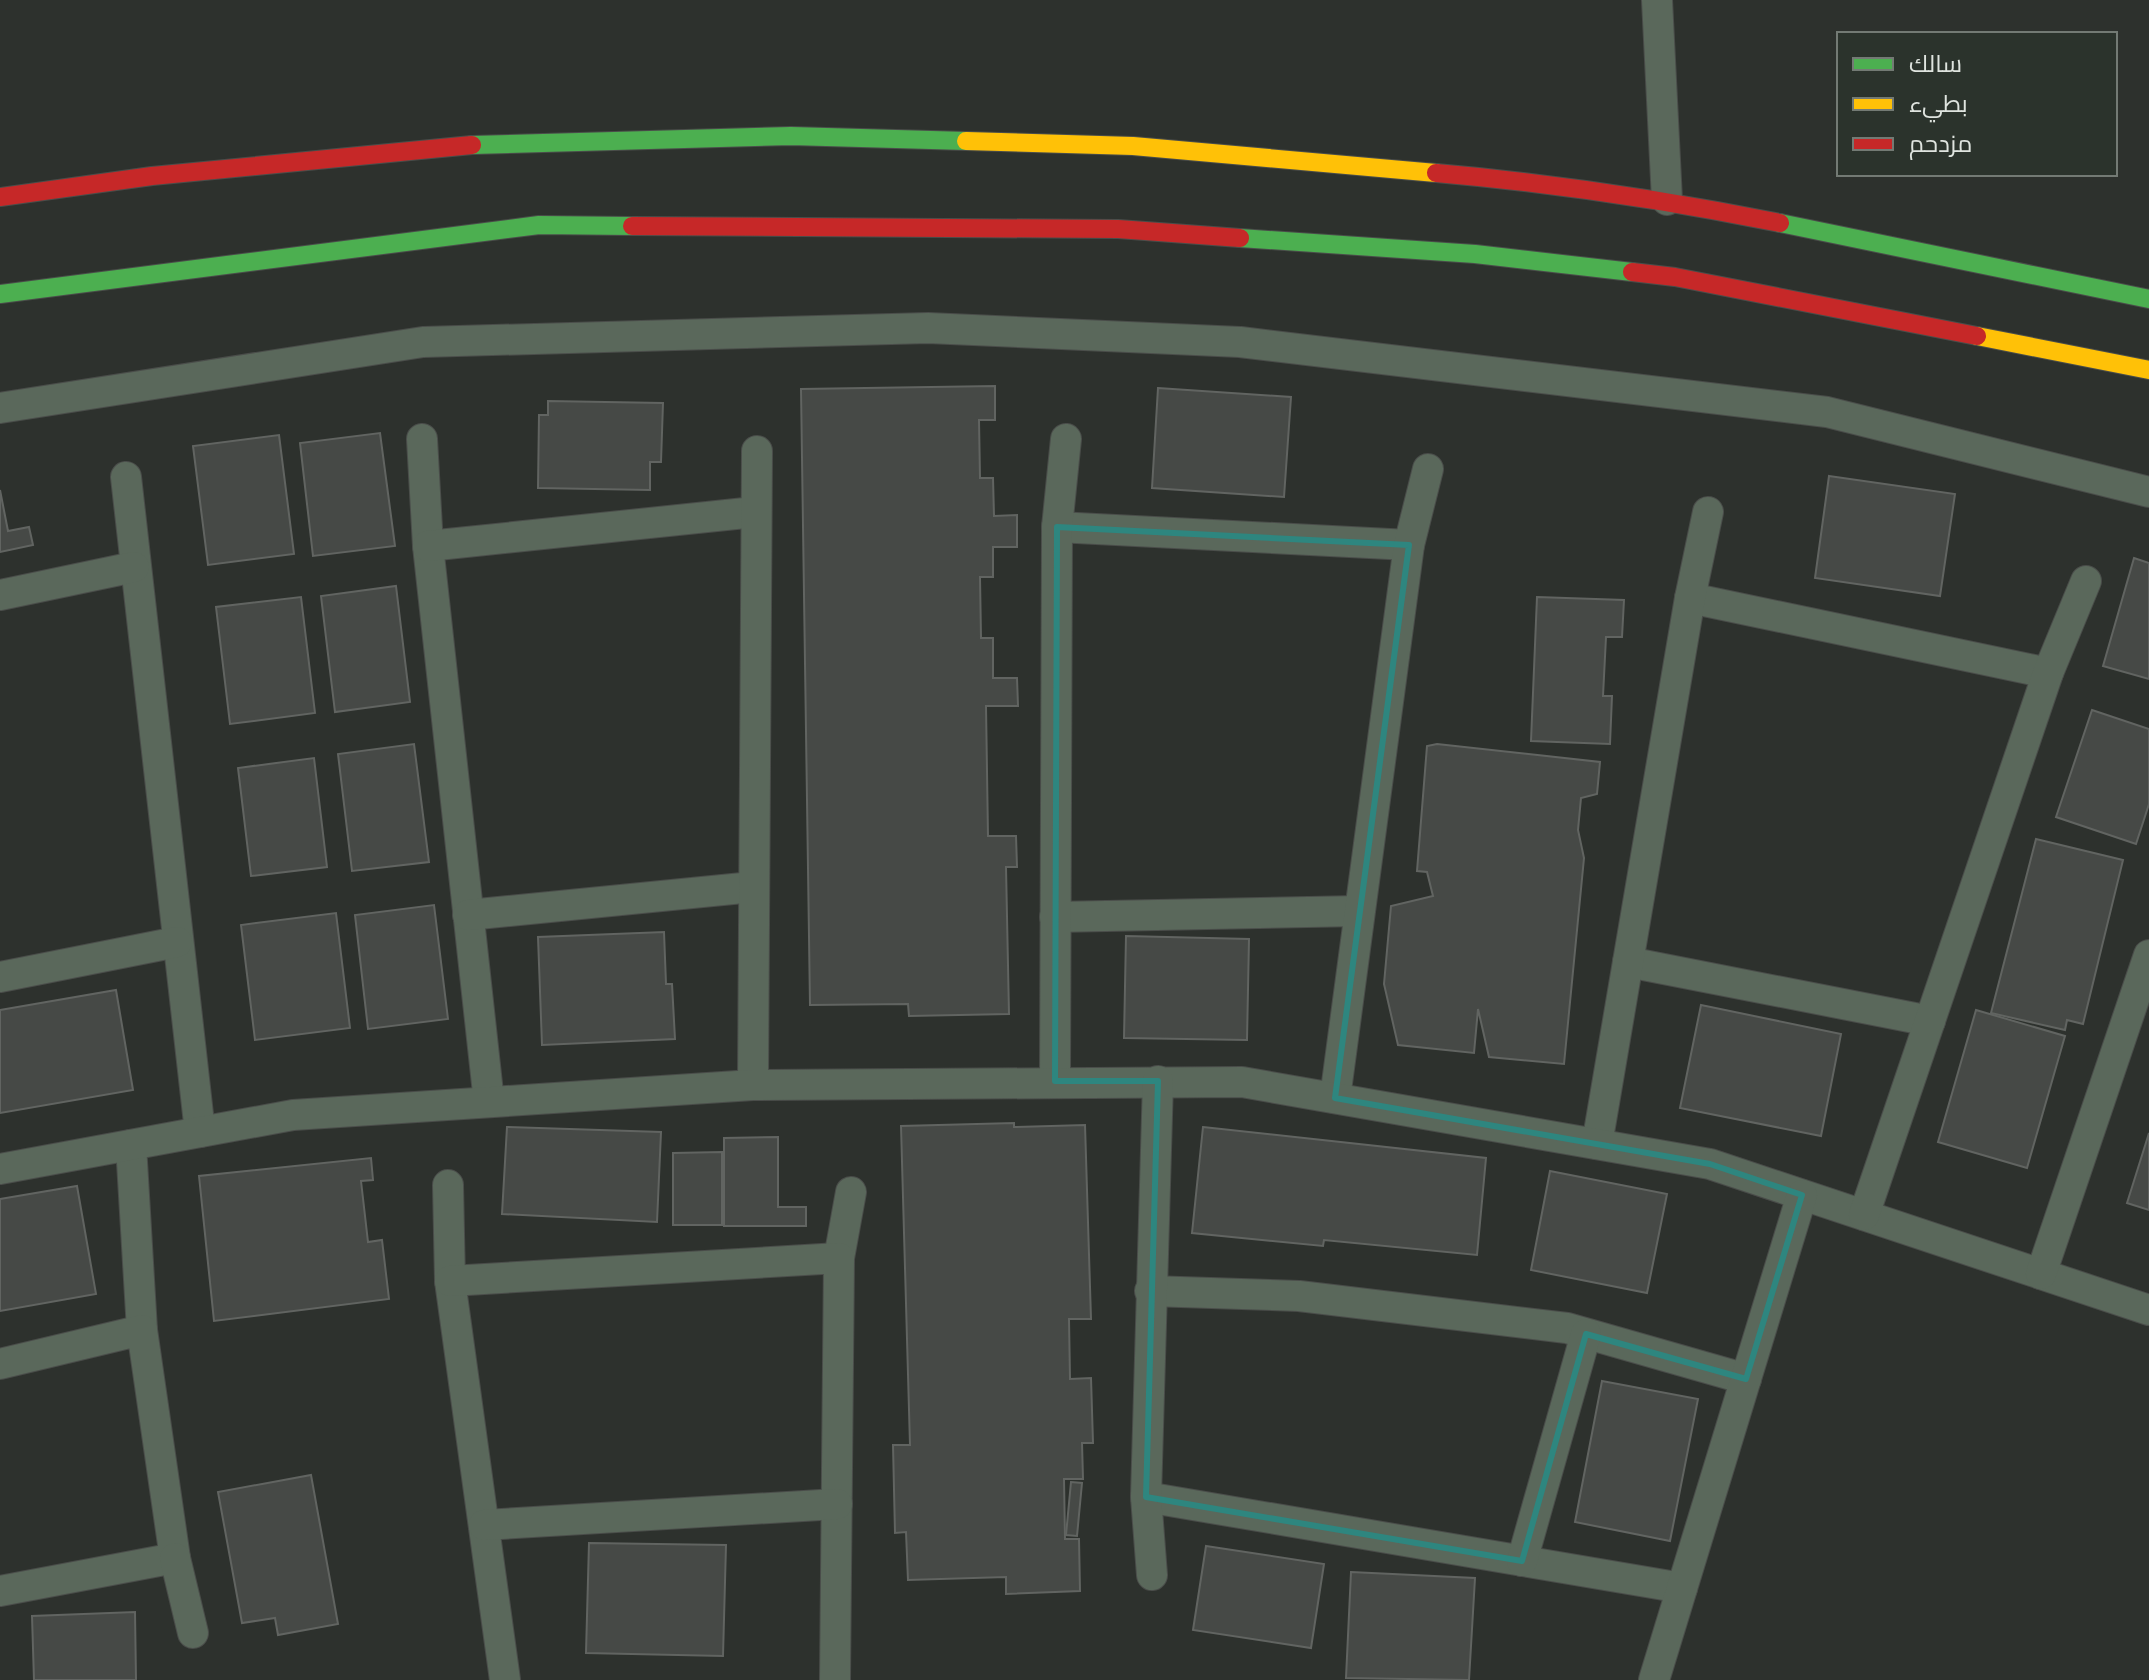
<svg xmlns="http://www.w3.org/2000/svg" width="2149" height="1680" font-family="Commissioner,Cairo,sans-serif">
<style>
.building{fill:#464946;stroke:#616461;stroke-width:2}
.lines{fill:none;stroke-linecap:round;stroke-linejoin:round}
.street-casing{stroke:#4a4d4a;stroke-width:32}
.fast-casing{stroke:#4a4d4a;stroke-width:20}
.slow-casing{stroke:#4a4d4a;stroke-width:20}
.jam-casing{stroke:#4a4d4a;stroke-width:20}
.street{stroke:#5a685b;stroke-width:30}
.fast{stroke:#4caf50;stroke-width:18}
.slow{stroke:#ffc107;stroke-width:18}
.jam{stroke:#c62828;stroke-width:18}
.marked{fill:none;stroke:#2e867f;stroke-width:6;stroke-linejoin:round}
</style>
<rect width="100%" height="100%" fill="#2d312d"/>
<g class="building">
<path d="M 995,386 L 995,420 L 979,420 L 980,478 L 993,478 L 994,516 L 1017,515 L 1017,547 L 993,547 L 993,577 L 980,577 L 981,638 L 993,638 L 993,678 L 1017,678 L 1018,706 L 986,706 L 988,836 L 1016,836 L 1017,867 L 1006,867 L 1009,1014 L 909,1016 L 908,1004 L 810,1005 L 801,389 Z"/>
<path d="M 1158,388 L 1291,397 L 1284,497 L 1152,488 Z"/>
<path d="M 548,401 L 663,403 L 661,462 L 650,462 L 650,490 L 538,488 L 539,415 L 548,415 Z"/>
<path d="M 380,433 L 395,546 L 313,556 L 300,443 Z"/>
<path d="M 279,435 L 294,554 L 208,565 L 193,446 Z"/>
<path d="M 1829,476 L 1955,494 L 1940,596 L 1815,578 Z"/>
<path d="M 0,490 L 8,531 L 29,527 L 33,545 L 0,552 Z"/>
<path d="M 2134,558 L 2149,563 L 2149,679 L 2103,666 Z"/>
<path d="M 396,586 L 410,702 L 335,712 L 321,596 Z"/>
<path d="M 301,597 L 315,713 L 230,724 L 216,607 Z"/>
<path d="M 1537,597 L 1624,600 L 1622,637 L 1606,637 L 1603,696 L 1612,696 L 1610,744 L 1531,741 Z"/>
<path d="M 2092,710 L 2149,729 L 2149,804 L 2136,844 L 2056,817 Z"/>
<path d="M 414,744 L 429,862 L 352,871 L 338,754 Z"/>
<path d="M 1437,744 L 1600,762 L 1597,794 L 1581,798 L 1578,830 L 1584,858 L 1564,1064 L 1489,1057 L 1478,1009 L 1474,1053 L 1398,1045 L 1384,984 L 1391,906 L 1433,896 L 1427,872 L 1417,871 L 1427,746 Z"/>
<path d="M 314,758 L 327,867 L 251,876 L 238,768 Z"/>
<path d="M 2036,839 L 2123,860 L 2083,1024 L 2067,1020 L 2065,1030 L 1991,1013 Z"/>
<path d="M 434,905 L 448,1019 L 368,1029 L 355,915 Z"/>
<path d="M 336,913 L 350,1028 L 255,1040 L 241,925 Z"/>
<path d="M 664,932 L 666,984 L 672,984 L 675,1039 L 542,1045 L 538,937 Z"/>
<path d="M 1126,936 L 1249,939 L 1247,1040 L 1124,1038 Z"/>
<path d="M 116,990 L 133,1090 L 0,1113 L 0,1010 Z"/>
<path d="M 1701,1005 L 1841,1034 L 1821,1136 L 1680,1108 Z"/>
<path d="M 1976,1010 L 2065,1036 L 2027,1168 L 1938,1142 Z"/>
<path d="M 1014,1123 L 1014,1127 L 1085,1125 L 1091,1319 L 1069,1319 L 1070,1379 L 1091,1378 L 1093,1443 L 1082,1443 L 1083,1479 L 1064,1479 L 1065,1539 L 1079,1539 L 1080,1591 L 1006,1594 L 1006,1577 L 908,1580 L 906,1532 L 895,1533 L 893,1445 L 910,1445 L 901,1126 Z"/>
<path d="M 507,1127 L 661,1132 L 657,1222 L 502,1214 Z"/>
<path d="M 1203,1127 L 1486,1158 L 1477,1255 L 1324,1240 L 1323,1246 L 1192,1233 Z"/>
<path d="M 2149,1133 L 2149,1210 L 2127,1203 Z"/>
<path d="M 778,1137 L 778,1207 L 806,1207 L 806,1226 L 724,1226 L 724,1138 Z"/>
<path d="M 722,1152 L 722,1225 L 673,1225 L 673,1153 Z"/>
<path d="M 371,1158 L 373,1180 L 361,1181 L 368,1242 L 382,1240 L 389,1299 L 214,1321 L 199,1176 Z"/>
<path d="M 1550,1171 L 1667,1194 L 1647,1293 L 1531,1270 Z"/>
<path d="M 77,1186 L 96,1294 L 0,1311 L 0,1199 Z"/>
<path d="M 1602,1381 L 1698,1399 L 1670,1541 L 1575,1522 Z"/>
<path d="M 311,1475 L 338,1624 L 278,1635 L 275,1618 L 242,1623 L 218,1492 Z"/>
<path d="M 1071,1482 L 1082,1483 L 1077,1536 L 1066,1535 Z"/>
<path d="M 589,1543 L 726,1545 L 723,1656 L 586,1653 Z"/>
<path d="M 1206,1546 L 1324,1564 L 1311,1648 L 1193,1630 Z"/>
<path d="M 1351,1572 L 1475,1578 L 1469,1680 L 1346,1678 Z"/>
<path d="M 135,1612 L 136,1680 L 34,1680 L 32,1616 Z"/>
</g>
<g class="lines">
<g class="street-casing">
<g id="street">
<path d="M 1657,0 L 1667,200"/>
<path d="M 0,408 L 423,342 L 928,328 L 1240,342 L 1827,412 L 2149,492"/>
<path d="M 422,439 L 428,546 L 489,1102"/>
<path d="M 126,477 L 200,1132"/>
<path d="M 1057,527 L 1409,545"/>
<path d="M 428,546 L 755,512"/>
<path d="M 0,595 L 134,567"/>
<path d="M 1690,598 L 2048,673"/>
<path d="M 468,915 L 753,887"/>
<path d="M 1055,917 L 1359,911"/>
<path d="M 1628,962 L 1930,1021"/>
<path d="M 0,977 L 177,942"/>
<path d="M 1055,1081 L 1057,527 L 1066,439"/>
<path d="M 753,1085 L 757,451"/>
<path d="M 1335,1098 L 1409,545 L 1428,469"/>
<path d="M 1597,1144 L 1690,598 L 1708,512"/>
<path d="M 131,1145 L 142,1330"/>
<path d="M 0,1169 L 293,1115 L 753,1085 L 1242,1082 L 1710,1164 L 2149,1310"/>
<path d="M 448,1185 L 450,1281 L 505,1680"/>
<path d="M 1864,1215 L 2048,673 L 2086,581"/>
<path d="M 839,1258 L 851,1192"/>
<path d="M 2041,1274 L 2149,955"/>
<path d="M 450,1281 L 839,1258 L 835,1680"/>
<path d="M 1150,1291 L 1299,1296 L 1567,1328 L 1746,1379"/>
<path d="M 0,1364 L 142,1330 L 175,1558 L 0,1591"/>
<path d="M 1146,1497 L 1682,1588"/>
<path d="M 484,1525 L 837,1504"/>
<path d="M 175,1558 L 193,1633"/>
<path d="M 1522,1561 L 1586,1334"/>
<path d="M 1152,1575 L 1146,1497 L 1158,1081"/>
<path d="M 1654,1680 L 1802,1195"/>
</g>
</g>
<g class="fast-casing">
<g id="fast">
<path d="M 472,145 L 791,136 L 966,141"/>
<path d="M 1780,223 L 2149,299"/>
<path d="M 1240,238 L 1475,254 L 1632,272"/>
<path d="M 0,294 L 539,225 L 632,226"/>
</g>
</g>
<g class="slow-casing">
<g id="slow">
<path d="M 966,141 L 1133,146 L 1436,173"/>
<path d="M 1977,336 L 2149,370"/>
</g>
</g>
<g class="jam-casing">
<g id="jam">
<path d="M 1436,173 C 1552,183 1666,200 1780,223"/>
<path d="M 0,197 L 152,176 L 472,145"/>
<path d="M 632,226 L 1118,229 L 1240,238"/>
<path d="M 1632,272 L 1675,277 L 1977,336"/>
</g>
</g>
<use href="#street" class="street"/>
<use href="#fast" class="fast"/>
<use href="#slow" class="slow"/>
<use href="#jam" class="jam"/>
</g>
<path class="marked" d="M 1057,527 L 1409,545 L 1335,1098 L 1710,1164 L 1802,1195 L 1746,1379 L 1586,1334 L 1522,1561 L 1146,1497 L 1158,1081 L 1055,1081 Z"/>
<rect x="1837" y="32" width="280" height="144" fill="#2b332c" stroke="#737a74" stroke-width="2"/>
<rect x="1853" y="58" width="40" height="12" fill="#4caf50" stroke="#737a74" stroke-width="2"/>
<text x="1909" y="72" font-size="24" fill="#dfe4df">سالك</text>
<rect x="1853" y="98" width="40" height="12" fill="#ffc107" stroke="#737a74" stroke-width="2"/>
<text x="1909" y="112" font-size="24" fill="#dfe4df">بطيء</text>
<rect x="1853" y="138" width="40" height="12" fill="#c62828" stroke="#737a74" stroke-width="2"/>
<text x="1909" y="152" font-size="24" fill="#dfe4df">مزدحم</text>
</svg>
